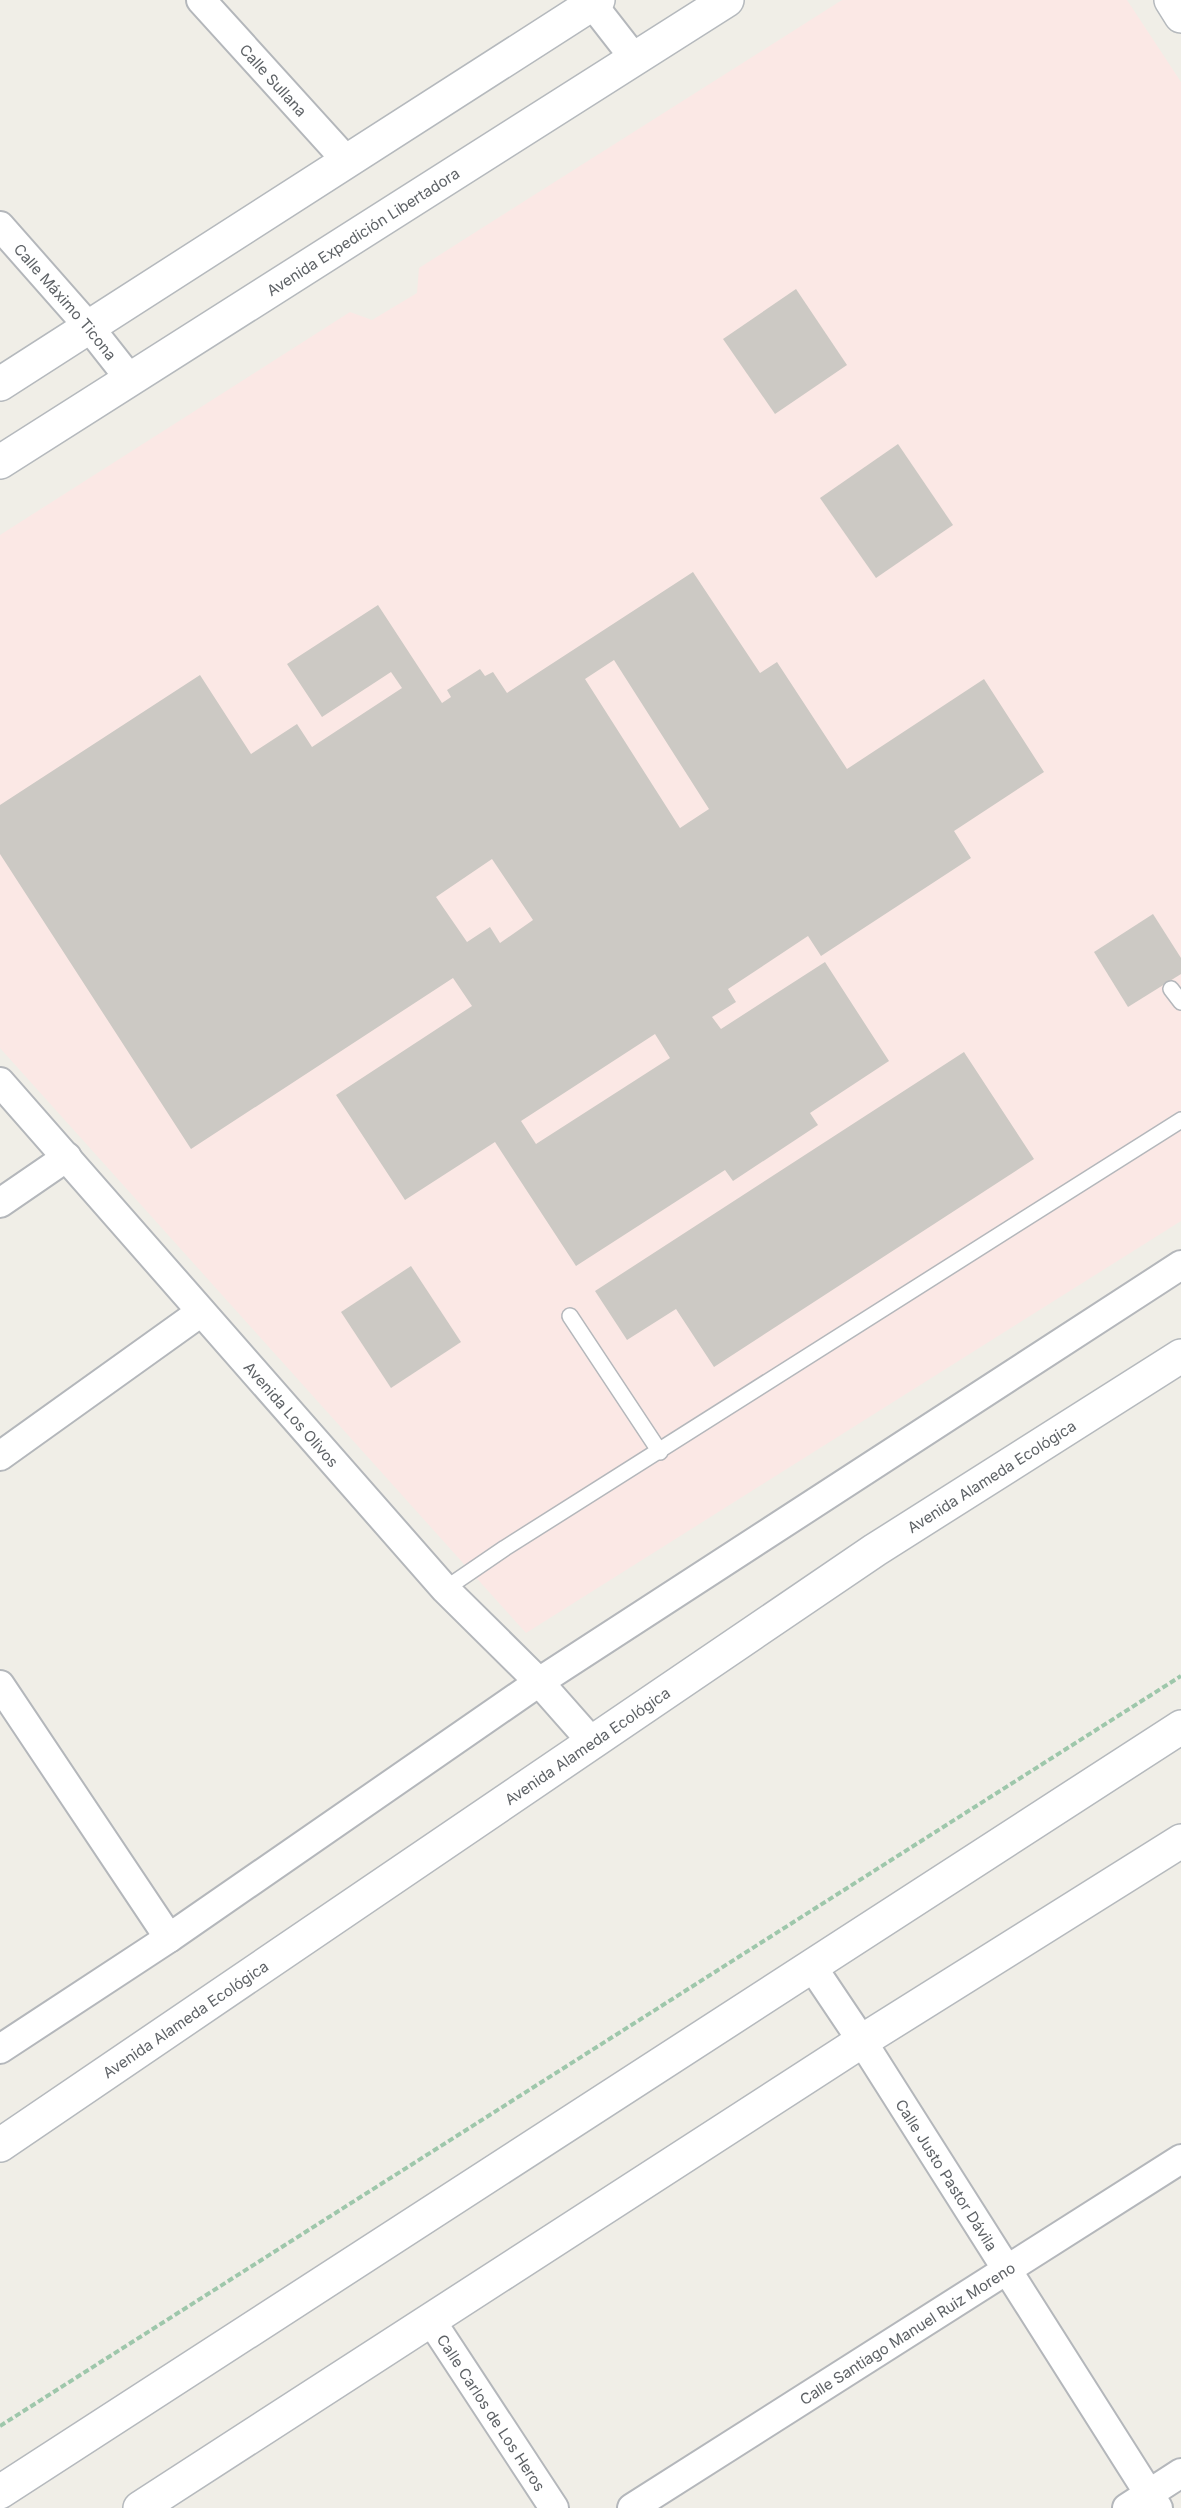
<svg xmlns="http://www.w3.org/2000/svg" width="1181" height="2508" font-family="Inter,sans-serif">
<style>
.medical{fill:#fbe8e5}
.building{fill:#ccc9c4;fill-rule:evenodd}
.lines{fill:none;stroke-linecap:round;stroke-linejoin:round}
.lane-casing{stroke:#b4b7bb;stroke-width:18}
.street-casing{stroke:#b4b7bb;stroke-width:32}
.secondary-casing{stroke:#b5b9bd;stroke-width:36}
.path{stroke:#9ec7ab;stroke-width:4;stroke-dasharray:6 3;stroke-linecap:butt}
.lane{stroke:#fff;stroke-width:15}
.street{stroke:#fff;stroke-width:28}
.secondary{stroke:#fff;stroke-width:33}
.labels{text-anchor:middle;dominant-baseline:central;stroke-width:5;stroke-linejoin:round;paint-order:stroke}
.street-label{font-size:15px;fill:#5e6266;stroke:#fff}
</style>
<rect width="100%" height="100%" fill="#f0eee7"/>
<path class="medical" d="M 842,0 L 1127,0 L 1181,82 L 1181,1221 L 526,1633 L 0,1048 L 0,535 L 350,312 L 372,320 L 417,293 L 419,268 Z"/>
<g class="building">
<path d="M 796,289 L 847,365 L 775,414 L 723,339 Z"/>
<path d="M 898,444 L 953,525 L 876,578 L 820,498 Z"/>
<path d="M 693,572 L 760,673 L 777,662 L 847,769 L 984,679 L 1044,772 L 954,831 L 971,858 L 821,956 L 808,936 L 728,989 L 736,1002 L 712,1017 L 721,1029 L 825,962 L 889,1061 L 810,1113 L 818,1125 L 733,1181 L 725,1170 L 576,1266 L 495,1142 L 405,1200 L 336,1095 L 472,1006 L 453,978 L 191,1149 L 0,854 L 0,805 L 200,675 L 251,754 L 297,724 L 312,747 L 402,688 L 391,672 L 322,717 L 287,664 L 378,605 L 442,703 L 451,697 L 447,690 L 480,669 L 485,676 L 493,672 L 507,693 ZM 614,660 L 709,809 L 680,828 L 585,679 ZM 492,859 L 533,920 L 500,943 L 490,927 L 467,942 L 436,897 ZM 655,1034 L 670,1058 L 536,1144 L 521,1121 Z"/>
<path d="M 1153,914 L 1181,958 L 1181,974 L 1128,1007 L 1094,952 Z"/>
<path d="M 964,1052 L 1034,1159 L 714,1367 L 676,1309 L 627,1340 L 595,1291 Z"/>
<path d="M 411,1266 L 461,1342 L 391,1388 L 341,1312 Z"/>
</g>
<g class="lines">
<g class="lane-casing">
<g id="lane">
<path d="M 1171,989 L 1181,1002"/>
<path d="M 570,1316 L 660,1452"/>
<path d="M 445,1589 L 505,1548 L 1181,1120"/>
</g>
</g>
<g class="street-casing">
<g id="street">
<path id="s1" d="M 201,0 L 346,160"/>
<path d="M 589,0 L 635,59"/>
<path id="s2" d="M 0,226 L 89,327 L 130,379"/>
<path id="s3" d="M 0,1082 L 445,1589 L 539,1682 L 592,1742"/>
<path d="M 0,1203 L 67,1157"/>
<path d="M 0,1456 L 201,1312"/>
<path d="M 0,1685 L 169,1938"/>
<path id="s4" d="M 811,1965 L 862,2041 L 1158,2508"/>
<path d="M 0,2049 L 169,1938 L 539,1682 L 1181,1265"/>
<path id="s5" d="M 430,2319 L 554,2508"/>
<path id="s6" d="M 632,2508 L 1181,2159"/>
<path d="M 1127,2508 L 1181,2473"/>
</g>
</g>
<g class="secondary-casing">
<g id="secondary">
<path d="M 1171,0 L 1181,16"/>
<path d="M 0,384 L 598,0"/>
<path id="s7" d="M 0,462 L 727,0"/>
<path id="s8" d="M 0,2145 L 875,1550 L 1181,1356"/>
<path d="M 0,2492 L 1181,1727"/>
<path d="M 140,2508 L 862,2041 L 1181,1841"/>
</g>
</g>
<path class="path" d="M 0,2426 L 1181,1676"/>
<use href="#lane" class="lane"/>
<use href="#street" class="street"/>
<use href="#secondary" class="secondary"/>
</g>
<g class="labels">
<g class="street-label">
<text stroke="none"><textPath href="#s1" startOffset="108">Calle Sullana</textPath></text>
<text stroke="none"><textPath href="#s7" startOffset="430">Avenida Expedición Libertadora</textPath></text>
<text stroke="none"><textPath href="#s2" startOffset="100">Calle Máximo Ticona</textPath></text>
<text stroke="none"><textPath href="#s3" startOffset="442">Avenida Los Olivos</textPath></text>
<text stroke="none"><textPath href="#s8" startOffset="1196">Avenida Alameda Ecológica</textPath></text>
<text stroke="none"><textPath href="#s8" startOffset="710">Avenida Alameda Ecológica</textPath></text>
<text stroke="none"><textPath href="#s8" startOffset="224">Avenida Alameda Ecológica</textPath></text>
<text stroke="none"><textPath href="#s4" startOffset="250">Calle Justo Pastor Dávila</textPath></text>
<text stroke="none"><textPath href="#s6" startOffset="326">Calle Santiago Manuel Ruiz Moreno</textPath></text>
<text stroke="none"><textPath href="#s5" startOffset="112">Calle Carlos de Los Heros</textPath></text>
</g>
</g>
</svg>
